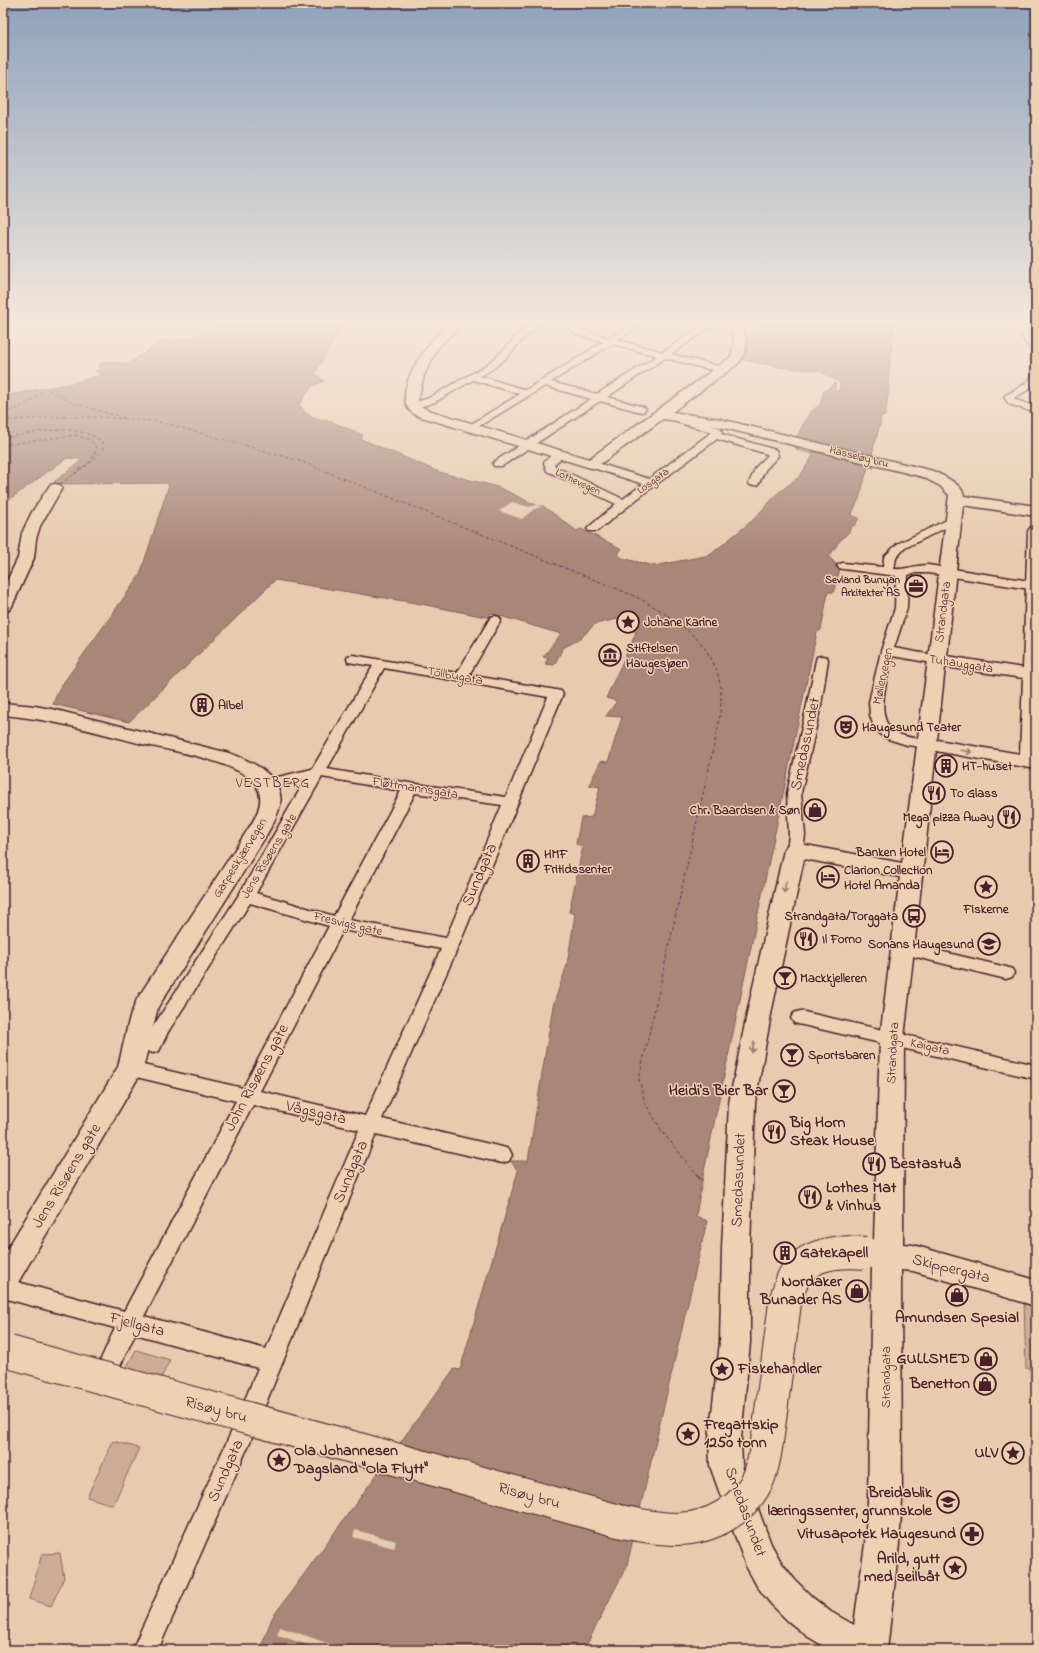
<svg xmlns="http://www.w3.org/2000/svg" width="1039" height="1653" font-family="'Indie Flower',sans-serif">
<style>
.green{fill:#ccae98;stroke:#8b6662}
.water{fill:#a88779;stroke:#825d5a}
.pier{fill:#e6cbae}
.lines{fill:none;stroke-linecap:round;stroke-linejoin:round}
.ferry-far1{stroke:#62393e;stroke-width:1;stroke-dasharray:3.5 2.5;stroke-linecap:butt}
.ferry{stroke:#62393e;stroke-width:1.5;stroke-dasharray:8 6;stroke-linecap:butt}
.street-casing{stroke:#4a1f2b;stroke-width:3}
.secondary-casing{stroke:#4a1f2b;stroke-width:3}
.street{fill:#ecd2b3;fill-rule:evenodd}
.secondary{fill:#ecd2b3;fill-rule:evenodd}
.secondary-bridge-casing{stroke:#4a1f2b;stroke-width:34;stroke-linecap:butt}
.secondary-bridge{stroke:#ecd2b3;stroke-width:32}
.oneway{stroke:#9b786f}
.labels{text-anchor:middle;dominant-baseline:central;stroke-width:3;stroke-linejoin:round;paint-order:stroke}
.far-street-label{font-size:11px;fill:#4a1f2b;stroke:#ecd2b3}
.far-poi-label{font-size:11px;font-weight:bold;fill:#4a1f2b;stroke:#ecd2b3;text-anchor:end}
.street-label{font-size:13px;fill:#4a1f2b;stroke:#ecd2b3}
.poi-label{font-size:13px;font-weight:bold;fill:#4a1f2b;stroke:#ecd2b3;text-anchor:start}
.neighbourhood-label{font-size:14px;letter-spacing:1px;fill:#4a1f2b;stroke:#ecd2b3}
.near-street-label{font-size:16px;fill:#4a1f2b;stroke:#ecd2b3}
.near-poi-label{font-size:16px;font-weight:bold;fill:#4a1f2b;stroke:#ecd2b3;text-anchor:end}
</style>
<rect width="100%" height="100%" fill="#e6cbae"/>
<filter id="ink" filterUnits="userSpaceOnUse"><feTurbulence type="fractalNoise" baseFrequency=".025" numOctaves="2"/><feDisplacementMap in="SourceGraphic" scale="8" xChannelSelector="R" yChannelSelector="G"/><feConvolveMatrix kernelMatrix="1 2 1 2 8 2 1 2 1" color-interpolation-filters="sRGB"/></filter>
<g filter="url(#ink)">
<g class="green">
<path d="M 1024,1300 L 1036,1308 L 1036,1371 L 1026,1368 Z"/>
<path d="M 136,1350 L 170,1360 L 155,1390 L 120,1379 Z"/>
<path d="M 113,1441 L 139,1448 L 113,1505 L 87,1497 Z"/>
<path d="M 60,1553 L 64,1578 L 51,1606 L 29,1599 L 42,1554 Z"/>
</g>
<path class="water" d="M 217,324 L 348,324 L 339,331 L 315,373 L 324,381 L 312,386 L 299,405 L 307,414 L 321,420 L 325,419 L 363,435 L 361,439 L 439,472 L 498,487 L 536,505 L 543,506 L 577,531 L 581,529 L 622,549 L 617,554 L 622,558 L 654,566 L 710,555 L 753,520 L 778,493 L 800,476 L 814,454 L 797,450 L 793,444 L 809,414 L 821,403 L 823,392 L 835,383 L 835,391 L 839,391 L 840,383 L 820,371 L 779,367 L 743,360 L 748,347 L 747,339 L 750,334 L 767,324 L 894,324 L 888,383 L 889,389 L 885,416 L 881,416 L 880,419 L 881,420 L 872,454 L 876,459 L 869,460 L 874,468 L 868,467 L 859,499 L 851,515 L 859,518 L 855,525 L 852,526 L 848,533 L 838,543 L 829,557 L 840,568 L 834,592 L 828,592 L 821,630 L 817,632 L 702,1181 L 696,1216 L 707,1221 L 627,1565 L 584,1650 L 260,1650 L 272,1618 L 454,1369 L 460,1370 L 518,1171 L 511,1161 L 528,1161 L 553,1006 L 567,965 L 575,914 L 569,912 L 583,846 L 576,844 L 581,818 L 592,817 L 600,787 L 589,785 L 601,761 L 608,762 L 622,717 L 606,716 L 617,701 L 606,698 L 636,633 L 617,619 L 595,624 L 580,639 L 563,648 L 554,665 L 545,664 L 548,658 L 543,657 L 561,634 L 490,613 L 489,615 L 496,617 L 486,617 L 416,603 L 275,580 L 129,722 L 53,704 L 59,689 L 140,575 L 169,485 L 166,483 L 56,484 L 54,482 L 81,461 L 80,459 L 67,458 L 3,504 L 3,396 L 73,383 L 104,374 L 96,372 L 101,366 L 99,365 L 105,361 L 128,364 L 163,340 C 181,342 204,336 217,324 Z"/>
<g class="pier">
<path d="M 512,502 L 529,507 L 536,505 L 543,506 L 534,509 L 522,519 L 499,511 Z"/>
<path d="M 355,1530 L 396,1541 L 394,1548 L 353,1537 Z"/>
<path d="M 280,1627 L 348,1650 L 324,1650 L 277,1635 Z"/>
</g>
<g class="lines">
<g class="ferry-far1">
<path d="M 3,414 L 33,401 L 45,388 L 73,403 L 125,418"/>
<path d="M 3,421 L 53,417 L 100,417 L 154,421 L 179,427 L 300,461 L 637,597 C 678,620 723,647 721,701 C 721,712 719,722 717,732 L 639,1079 L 645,1103 L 662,1131 L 697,1175"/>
<path d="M 3,438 C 31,434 63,424 91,435 C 95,437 98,439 102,441 L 103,449 L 94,460 L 59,485"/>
<path d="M 3,445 L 75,435 L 90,440 L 97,448 L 92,460 L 74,474"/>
</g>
<path class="ferry" d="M 696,1174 L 702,1181"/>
<g class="street-casing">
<g id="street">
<path d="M 532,324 L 541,324 L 524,338 L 506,358 L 491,370 L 480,376 L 526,390 L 603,342 L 576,334 L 564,324 L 574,324 L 582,330 L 609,338 L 632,324 L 642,324 L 618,340 L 663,352 L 705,324 L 715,324 L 671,354 L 726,368 L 728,370 L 723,373 L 665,358 L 607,397 L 644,407 L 646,409 L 644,411 L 641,412 L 600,401 L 502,466 L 494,466 L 493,464 L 494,462 L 591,399 L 545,386 L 471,431 L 468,430 L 466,428 L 468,426 L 520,394 L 473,380 L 435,402 L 413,409 L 408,406 L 410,404 L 429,398 L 485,366 L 500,354 L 518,334 ZM 612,344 L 657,356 L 597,394 L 551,382 Z"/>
<path d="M 1015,324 L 1036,324 L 1036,328 L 1025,328 L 1036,345 L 1036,356 L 1032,353 Z"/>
<path d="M 1036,374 L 1036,383 L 1031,388 L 1014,398 L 1016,400 L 1036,407 L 1036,413 L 1009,404 L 1004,397 L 1006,395 L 1025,384 L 1033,375 Z"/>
<path d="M 677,413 L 686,419 L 720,428 L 722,432 L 721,434 L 776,450 L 778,456 L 765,470 L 758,485 L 750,485 L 749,483 L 756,467 L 768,455 L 767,454 L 717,439 L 642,495 L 597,531 L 589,531 L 587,529 L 589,527 L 616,504 L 547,471 L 544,463 C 548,457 556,451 564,453 L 565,455 L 554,464 L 556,467 L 623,499 L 643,484 L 587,466 L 586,464 L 591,461 L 649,479 L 712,432 L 680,423 L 672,416 Z"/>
<path d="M 955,516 L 959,517 L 961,519 L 959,521 L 905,548 L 896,558 L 894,569 C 905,570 916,565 928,565 L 1036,582 L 1036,590 L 928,573 L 916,573 L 908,575 L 907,608 L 894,648 L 938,656 L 943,657 L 944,660 L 943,663 L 938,664 L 892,656 C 888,676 872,721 897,733 C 908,739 921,738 933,741 L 935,744 L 933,747 L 928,748 L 907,745 L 885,738 L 880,734 L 873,724 L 870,715 L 869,702 L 881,651 L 895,608 L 896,576 L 843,569 L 839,568 L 837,566 L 839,564 L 843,563 L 883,567 L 884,557 L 897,544 Z"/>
<path d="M 495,616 L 499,617 L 501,620 L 469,675 L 556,690 L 561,691 L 563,694 L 459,945 L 382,1119 L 502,1147 L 509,1149 L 512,1155 L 509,1161 L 502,1163 L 376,1134 L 250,1442 L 158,1650 L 132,1650 L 234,1426 L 258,1368 L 135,1334 L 115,1377 L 107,1381 L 99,1377 L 96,1370 L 115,1328 L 3,1298 L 3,1278 L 124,1311 L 236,1101 L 124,1074 L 121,1069 L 124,1064 L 130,1062 L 243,1088 L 329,926 L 250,903 L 168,1032 L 159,1051 L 153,1053 L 147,1051 L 144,1046 L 154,1025 L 240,893 L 306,779 L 266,789 L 261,787 L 259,784 L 261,781 L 312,769 L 373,666 L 348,662 L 347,659 L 348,656 L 353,655 L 457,673 L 489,620 L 491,617 ZM 384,668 L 548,697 L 506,797 L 410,783 L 327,769 ZM 322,777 L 401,791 L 334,916 L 256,893 ZM 415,793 L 502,805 L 446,938 L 349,920 ZM 343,930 L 441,949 L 365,1116 L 260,1091 ZM 253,1105 L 359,1130 L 266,1349 L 144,1316 Z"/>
<path d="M 822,656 L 827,657 L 828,660 L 821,705 L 801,793 L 805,835 L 803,850 L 800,854 L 795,855 L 790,854 L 787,850 L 789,835 L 787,793 L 807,705 L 816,660 L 817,657 Z"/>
<path d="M 902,942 L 1006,967 L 1012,969 L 1014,973 L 1012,977 L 1006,979 L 896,952 L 894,948 L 896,944 Z"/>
<path d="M 800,1011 L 1036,1065 L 1036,1079 L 794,1023 L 791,1018 L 794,1013 Z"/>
</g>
</g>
<g class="secondary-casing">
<g id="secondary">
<path d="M 448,324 L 461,324 L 437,349 L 424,375 L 418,400 L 420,406 L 428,410 L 589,459 L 731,357 L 734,342 L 729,324 L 741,324 C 748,337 748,350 739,363 L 672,412 L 720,419 L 933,471 C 943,476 963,484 964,496 L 1036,506 L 1036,516 L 963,505 L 947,656 L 1023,668 L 1028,531 L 1030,528 L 1036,526 L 1036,769 L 936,751 L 904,1038 L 903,1244 L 913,1245 L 1036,1280 L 1036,1306 L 913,1271 L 901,1270 L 902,1501 L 899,1544 L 887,1650 L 830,1650 L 807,1636 L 788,1621 L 771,1604 L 757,1586 L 746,1566 L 710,1466 L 709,1439 L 720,1342 L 722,1248 L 729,1103 L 748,1009 L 784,850 L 787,845 L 795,843 L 902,863 L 949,495 L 940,486 L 923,477 L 720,427 L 663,419 L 596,467 L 591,468 L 418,416 C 382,401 430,339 448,324 ZM 945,667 L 1023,678 L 1020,754 L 937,740 ZM 804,859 L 900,877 L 880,1038 L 874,1241 L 864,1245 L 860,1254 L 864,1263 L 872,1266 L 868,1501 L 865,1544 L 854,1625 L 831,1612 L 812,1597 L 795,1580 L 781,1562 L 771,1544 L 742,1466 L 741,1439 L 750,1342 L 750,1248 L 755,1103 L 772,1009 Z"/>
<path d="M 55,484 L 60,485 L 62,488 L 40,526 L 36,539 L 34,558 L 12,606 L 9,610 L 3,611 L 3,589 L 18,558 L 22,533 L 32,512 L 50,485 Z"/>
<path d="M 3,703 L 35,706 L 56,710 L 229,753 C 251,761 285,776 280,805 C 278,816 271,826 266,836 L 158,1007 L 143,1069 L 139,1076 L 13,1291 L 3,1295 L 3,1256 L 118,1067 L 129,1020 L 137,999 L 245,834 C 254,820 266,803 257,787 C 250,775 236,770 225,765 C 198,755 170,750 142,744 C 96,732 51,719 3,715 Z"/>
</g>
</g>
<use href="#street" class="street"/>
<use href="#secondary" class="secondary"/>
<g class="secondary-bridge-casing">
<path id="secondary-bridge" d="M 9,1352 L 619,1521 C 638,1525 657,1529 676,1529 C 711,1529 745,1510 759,1477 C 764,1464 766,1449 768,1435 L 785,1303 C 788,1293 790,1282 796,1273 C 812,1252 841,1251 865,1253"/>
</g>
<use href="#secondary-bridge" class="secondary-bridge"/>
</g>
<defs><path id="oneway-shaft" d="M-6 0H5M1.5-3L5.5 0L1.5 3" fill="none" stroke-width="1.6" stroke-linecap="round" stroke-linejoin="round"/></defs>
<g class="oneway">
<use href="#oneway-shaft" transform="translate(966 751) rotate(10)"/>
<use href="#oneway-shaft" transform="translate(785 887) rotate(102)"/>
<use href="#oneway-shaft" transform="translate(753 1047) rotate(101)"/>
</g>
</g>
<linearGradient id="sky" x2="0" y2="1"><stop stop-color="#8ea2bc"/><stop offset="0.58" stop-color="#f4e8db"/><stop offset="1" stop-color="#f4e8db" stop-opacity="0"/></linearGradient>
<rect width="1039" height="555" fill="url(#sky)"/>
<defs>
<g id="office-ring" transform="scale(1.15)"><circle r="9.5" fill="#ecd2b3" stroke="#4a1f2b" stroke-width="1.5"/><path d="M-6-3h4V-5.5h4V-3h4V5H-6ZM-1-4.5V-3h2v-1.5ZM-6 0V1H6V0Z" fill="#4a1f2b"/></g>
<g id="sight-ring" transform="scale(1.15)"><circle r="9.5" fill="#ecd2b3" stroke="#4a1f2b" stroke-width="1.5"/><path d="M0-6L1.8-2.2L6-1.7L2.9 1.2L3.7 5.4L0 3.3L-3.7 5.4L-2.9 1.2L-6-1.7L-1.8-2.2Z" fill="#4a1f2b"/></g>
<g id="museum-ring" transform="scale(1.15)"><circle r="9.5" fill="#ecd2b3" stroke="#4a1f2b" stroke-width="1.5"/><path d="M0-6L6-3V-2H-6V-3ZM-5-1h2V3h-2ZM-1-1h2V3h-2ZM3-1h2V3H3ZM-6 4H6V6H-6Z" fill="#4a1f2b"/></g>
<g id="building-ring" transform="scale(1.15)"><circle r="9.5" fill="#ecd2b3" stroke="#4a1f2b" stroke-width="1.5"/><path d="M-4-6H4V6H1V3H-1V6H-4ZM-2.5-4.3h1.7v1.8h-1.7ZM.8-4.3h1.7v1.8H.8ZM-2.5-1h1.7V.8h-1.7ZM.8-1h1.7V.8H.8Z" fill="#4a1f2b"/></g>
<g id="theatre-ring" transform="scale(1.15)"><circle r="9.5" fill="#ecd2b3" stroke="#4a1f2b" stroke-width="1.5"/><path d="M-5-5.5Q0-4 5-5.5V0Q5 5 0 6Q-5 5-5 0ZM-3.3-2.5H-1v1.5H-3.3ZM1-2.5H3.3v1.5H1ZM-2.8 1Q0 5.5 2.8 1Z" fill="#4a1f2b"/></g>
<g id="restaurant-ring" transform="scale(1.15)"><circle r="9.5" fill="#ecd2b3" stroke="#4a1f2b" stroke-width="1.5"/><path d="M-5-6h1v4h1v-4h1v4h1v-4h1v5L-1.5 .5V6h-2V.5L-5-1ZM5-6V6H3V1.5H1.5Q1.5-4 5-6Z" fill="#4a1f2b"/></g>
<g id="shop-ring" transform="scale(1.15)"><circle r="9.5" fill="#ecd2b3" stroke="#4a1f2b" stroke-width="1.5"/><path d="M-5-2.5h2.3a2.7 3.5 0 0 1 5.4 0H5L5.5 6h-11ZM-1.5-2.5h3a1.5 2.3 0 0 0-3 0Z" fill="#4a1f2b"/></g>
<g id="hotel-ring" transform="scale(1.15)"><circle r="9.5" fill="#ecd2b3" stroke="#4a1f2b" stroke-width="1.5"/><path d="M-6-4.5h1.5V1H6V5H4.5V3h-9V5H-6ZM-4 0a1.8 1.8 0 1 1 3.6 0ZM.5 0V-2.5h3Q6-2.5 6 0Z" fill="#4a1f2b"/></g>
<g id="bus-ring" transform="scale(1.15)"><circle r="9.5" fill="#ecd2b3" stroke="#4a1f2b" stroke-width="1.5"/><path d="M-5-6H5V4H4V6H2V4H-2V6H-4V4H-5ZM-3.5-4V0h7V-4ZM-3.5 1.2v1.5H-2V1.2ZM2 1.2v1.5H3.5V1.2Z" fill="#4a1f2b"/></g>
<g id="school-ring" transform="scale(1.15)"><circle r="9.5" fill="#ecd2b3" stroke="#4a1f2b" stroke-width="1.5"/><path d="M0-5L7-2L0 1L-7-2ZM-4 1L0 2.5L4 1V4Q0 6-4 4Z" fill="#4a1f2b"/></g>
<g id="bar-ring" transform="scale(1.15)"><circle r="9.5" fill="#ecd2b3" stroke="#4a1f2b" stroke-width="1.5"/><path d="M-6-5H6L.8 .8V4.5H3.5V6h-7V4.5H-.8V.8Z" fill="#4a1f2b"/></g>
<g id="pharmacy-ring" transform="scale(1.15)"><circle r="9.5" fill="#ecd2b3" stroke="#4a1f2b" stroke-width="1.5"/><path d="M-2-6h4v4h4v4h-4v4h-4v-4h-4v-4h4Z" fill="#4a1f2b"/></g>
</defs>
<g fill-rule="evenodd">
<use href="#office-ring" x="916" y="586"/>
<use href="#sight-ring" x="628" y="622"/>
<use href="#museum-ring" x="610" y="655"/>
<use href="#building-ring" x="202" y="705"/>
<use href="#theatre-ring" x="846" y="727"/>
<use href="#building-ring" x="946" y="766"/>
<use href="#restaurant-ring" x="934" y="793"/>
<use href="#shop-ring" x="815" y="810"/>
<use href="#restaurant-ring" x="1009" y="817"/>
<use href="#hotel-ring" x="942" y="852"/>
<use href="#building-ring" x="528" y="861"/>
<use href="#hotel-ring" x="828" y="877"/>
<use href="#sight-ring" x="986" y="887"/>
<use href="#bus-ring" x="914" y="916"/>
<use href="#restaurant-ring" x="806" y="939"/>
<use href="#school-ring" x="989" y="944"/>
<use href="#bar-ring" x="785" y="978"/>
<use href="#bar-ring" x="792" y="1055"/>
<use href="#bar-ring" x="784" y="1091"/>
<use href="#restaurant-ring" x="774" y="1132"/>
<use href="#restaurant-ring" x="874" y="1164"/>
<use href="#restaurant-ring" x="810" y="1197"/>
<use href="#building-ring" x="785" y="1253"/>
<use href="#shop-ring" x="857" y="1291"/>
<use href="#shop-ring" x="957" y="1295"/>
<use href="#shop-ring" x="986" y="1359"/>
<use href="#sight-ring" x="722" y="1369"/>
<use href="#shop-ring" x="985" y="1384"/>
<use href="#sight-ring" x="688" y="1434"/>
<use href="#sight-ring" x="1013" y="1453"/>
<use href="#sight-ring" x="279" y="1460"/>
<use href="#school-ring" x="948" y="1502"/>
<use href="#pharmacy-ring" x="972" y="1534"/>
<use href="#sight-ring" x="955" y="1568"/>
</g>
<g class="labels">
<g class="far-street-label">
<text transform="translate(859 457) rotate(14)">Hasseløy bru</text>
<text transform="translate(653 481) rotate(-36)">Losgata</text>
<text transform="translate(578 482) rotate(25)">Lothevegen</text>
</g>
<g class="far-poi-label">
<text x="900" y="580">Sevland Bunyan<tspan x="900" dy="13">Arkitekter AS</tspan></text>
</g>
<g class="street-label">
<text transform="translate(943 612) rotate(-83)">Strandgata</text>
<text transform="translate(961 664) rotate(9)">Tuhauggata</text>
<text transform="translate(455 676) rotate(10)">Tollbugata</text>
<text transform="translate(883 676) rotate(-78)">Møllervegen</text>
<text transform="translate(415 788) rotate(9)">Fløttmannsgata</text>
<text transform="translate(269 856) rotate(-59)">Jens Risøens gate</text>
<text transform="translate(240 858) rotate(-58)">Garpeskjærvegen</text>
<text transform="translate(348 924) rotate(13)">Fresvigs gate</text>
<text transform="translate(930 1047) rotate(13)">Kaigata</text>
<text transform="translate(893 1053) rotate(-87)">Strandgata</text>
<text transform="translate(886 1377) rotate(-90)">Strandgata</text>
</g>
<g class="poi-label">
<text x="644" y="622">Johane Karine</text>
<text x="626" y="648">Stiftelsen<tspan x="626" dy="15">Haugesjøen</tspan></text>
<text x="218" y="705">Aibel</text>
<text x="862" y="727">Haugesund Teater</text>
<text x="962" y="766">HT-huset</text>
<text x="950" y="793">To Glass</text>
<text x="800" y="810" text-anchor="end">Chr. Baardsen &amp; Søn</text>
<text x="994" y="817" text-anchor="end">Mega pizza Away</text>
<text x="926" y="852" text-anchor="end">Banken Hotel</text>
<text x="544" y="854">HMF<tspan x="544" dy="15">Fritidssenter</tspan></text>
<text x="844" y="870">Clarion Collection<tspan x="844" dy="15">Hotel Amanda</tspan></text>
<text x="986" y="909" text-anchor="middle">Fiskerne</text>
<text x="898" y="916" text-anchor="end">Strandgata/Torggata</text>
<text x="822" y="939">Il Forno</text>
<text x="974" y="944" text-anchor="end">Sonans Haugesund</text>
<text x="800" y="978">Mackkjelleren</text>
<text x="808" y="1055">Sportsbaren</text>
</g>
<g class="neighbourhood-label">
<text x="273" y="783">VESTBERG</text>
</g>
<g class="near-street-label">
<text transform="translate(806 744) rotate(-78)">Smedasundet</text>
<text transform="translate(480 875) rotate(-67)">Sundgata</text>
<text transform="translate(257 1078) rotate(-62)">John Risøens gate</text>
<text transform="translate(316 1113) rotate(13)">Vågsgata</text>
<text transform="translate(351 1172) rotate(-67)">Sundgata</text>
<text transform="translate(67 1176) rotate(-59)">Jens Risøens gate</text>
<text transform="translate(739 1180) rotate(-88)">Smedasundet</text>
<text transform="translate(951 1269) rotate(14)">Skippergata</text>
<text transform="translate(137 1325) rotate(15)">Fjellgata</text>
<text transform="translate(216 1410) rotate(15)">Risøy bru</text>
<text transform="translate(226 1471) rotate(-66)">Sundgata</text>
<text transform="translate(529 1496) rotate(15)">Risøy bru</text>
<text transform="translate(745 1512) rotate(70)">Smedasundet</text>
</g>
<g class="near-poi-label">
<text x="768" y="1091">Heidi's Bier Bar</text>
<text x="790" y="1123" text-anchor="start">Big Horn<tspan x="790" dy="18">Steak House</tspan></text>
<text x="890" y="1164" text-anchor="start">Bestastuå</text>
<text x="826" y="1188" text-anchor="start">Lothes Mat<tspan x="826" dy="18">&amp; Vinhus</tspan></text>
<text x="800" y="1253" text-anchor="start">Gatekapell</text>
<text x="842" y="1282">Nordaker<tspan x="842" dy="18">Bunader AS</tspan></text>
<text x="957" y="1318" text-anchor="middle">Amundsen Spesial</text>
<text x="970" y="1359">GULLSMED</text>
<text x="738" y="1369" text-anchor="start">Fiskehandler</text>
<text x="970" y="1384">Benetton</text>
<text x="704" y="1425" text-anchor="start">Fregattskip<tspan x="704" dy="18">1250 tonn</tspan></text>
<text x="294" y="1451" text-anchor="start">Ola Johannesen<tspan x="294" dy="18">Dagsland "Ola Flytt"</tspan></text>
<text x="998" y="1453">ULV</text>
<text x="932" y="1493">Breidablik<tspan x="932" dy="18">læringssenter, grunnskole</tspan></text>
<text x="956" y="1534">Vitusapotek Haugesund</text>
<text x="940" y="1559">Arild, gutt<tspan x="940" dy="18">med seilbåt</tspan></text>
</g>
</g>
<rect width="1039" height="1653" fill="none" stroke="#ecd2b3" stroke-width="16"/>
<rect x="8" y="8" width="1023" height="1637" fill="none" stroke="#4a1f2b" stroke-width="1.5" filter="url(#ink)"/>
</svg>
